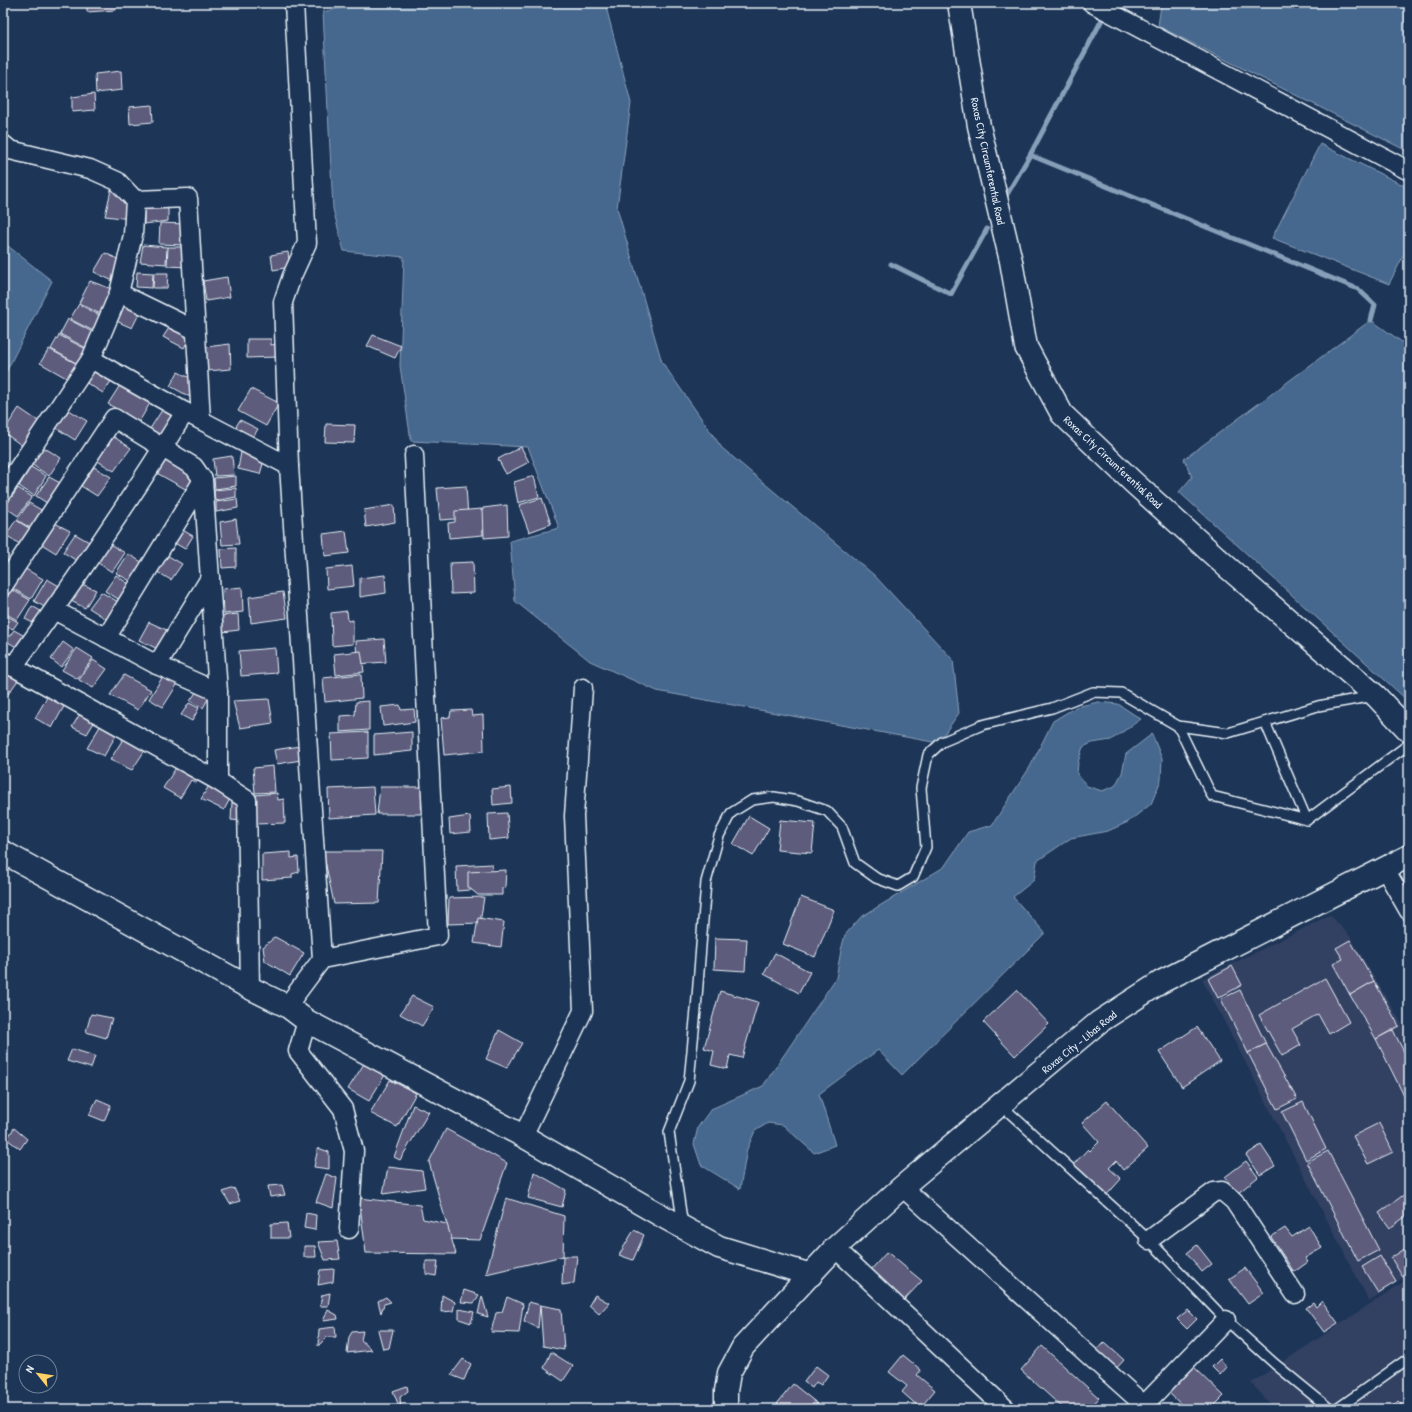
<svg xmlns="http://www.w3.org/2000/svg" width="1412" height="1412" font-family="'Patrick Hand',sans-serif">
<style>
.built{fill:#304062}
.water{fill:#47688e;stroke:#879fb8}
.lines{fill:none;stroke-linecap:round;stroke-linejoin:round}
.stream{stroke:#879fb8;stroke-width:5}
.building{fill:#5d5b7b;stroke:#e8f1f8}
.service-casing{stroke:#e8f1f8;stroke-width:12}
.minor-casing{stroke:#e8f1f8;stroke-width:21}
.tertiary-casing{stroke:#e8f1f8;stroke-width:25}
.secondary-casing{stroke:#e8f1f8;stroke-width:25}
.service{stroke:#1d3557;stroke-width:9}
.minor{stroke:#1d3557;stroke-width:18}
.tertiary{stroke:#1d3557;stroke-width:22}
.secondary{stroke:#1d3557;stroke-width:22}
.labels{text-anchor:middle;dominant-baseline:central;stroke-width:3.5;stroke-linejoin:round;paint-order:stroke}
.street-label{font-size:11px;fill:#e8f1f8;stroke:#1d3557}
</style>
<rect width="100%" height="100%" fill="#1d3557"/>
<filter id="ink" filterUnits="userSpaceOnUse"><feTurbulence type="fractalNoise" baseFrequency=".025" numOctaves="2"/><feDisplacementMap in="SourceGraphic" scale="8" xChannelSelector="R" yChannelSelector="G"/><feConvolveMatrix kernelMatrix="1 2 1 2 8 2 1 2 1" color-interpolation-filters="sRGB"/></filter>
<g filter="url(#ink)">
<g class="built">
<path d="M 1330,915 L 1350,936 L 1409,1036 L 1409,1274 L 1369,1301 L 1202,979 Z"/>
<path d="M 1409,1278 L 1409,1409 L 1275,1409 L 1251,1383 Z"/>
</g>
<g class="water">
<path d="M 360,3 L 605,3 L 631,103 L 617,208 L 662,362 L 722,448 L 874,575 L 953,660 L 959,713 L 938,743 L 657,691 L 590,661 L 515,601 L 510,541 L 559,528 L 528,447 L 411,441 L 400,366 L 404,257 L 344,251 L 333,209 L 323,12 Z"/>
<path d="M 1154,3 L 1409,3 L 1409,152 L 1158,26 L 1161,5 Z"/>
<path d="M 1320,144 L 1409,188 L 1409,245 L 1389,284 L 1272,238 Z"/>
<path d="M 3,242 L 52,281 L 3,378 Z"/>
<path d="M 1371,320 L 1409,347 L 1409,702 L 1179,492 L 1192,477 L 1184,459 Z"/>
<path d="M 1098,702 L 1118,704 L 1141,719 L 1111,740 L 1092,743 L 1083,747 L 1078,762 L 1077,774 L 1087,786 L 1102,791 L 1115,786 L 1122,773 L 1126,754 L 1152,734 L 1162,759 L 1161,780 L 1151,804 L 1128,822 L 1108,831 L 1071,838 L 1037,861 L 1034,880 L 1013,897 L 1045,933 L 902,1075 L 878,1050 L 819,1094 L 835,1145 L 814,1153 L 783,1125 L 768,1123 L 755,1131 L 747,1149 L 740,1189 L 701,1165 L 694,1144 L 698,1127 L 711,1109 L 763,1086 L 836,978 L 841,950 L 845,935 L 861,917 L 944,867 L 968,832 L 992,825 L 1030,767 L 1053,721 L 1076,707 Z"/>
</g>
<g class="lines">
<g class="stream">
<path d="M 1030,155 L 1358,289 L 1375,305 L 1371,320"/>
<path d="M 1006,196 L 1030,155 L 1105,14"/>
<path d="M 891,264 L 951,294 L 987,229"/>
</g>
</g>
<g class="building">
<path d="M 87,3 L 116,3 L 116,10 L 87,12 Z"/>
<path d="M 121,71 L 122,90 L 96,93 L 95,74 Z"/>
<path d="M 94,94 L 95,110 L 72,112 L 72,97 Z"/>
<path d="M 152,105 L 153,122 L 130,124 L 129,107 Z"/>
<path d="M 111,190 L 134,200 L 131,219 L 105,216 Z"/>
<path d="M 168,204 L 168,221 L 144,224 L 144,206 Z"/>
<path d="M 160,223 L 185,224 L 185,245 L 159,244 Z"/>
<path d="M 143,245 L 167,247 L 166,264 L 140,262 Z"/>
<path d="M 168,247 L 190,247 L 188,267 L 167,266 Z"/>
<path d="M 288,252 L 290,267 L 273,270 L 271,255 Z"/>
<path d="M 105,253 L 124,262 L 113,281 L 94,272 Z"/>
<path d="M 137,272 L 153,273 L 152,288 L 136,287 Z"/>
<path d="M 154,273 L 168,273 L 167,288 L 153,288 Z"/>
<path d="M 227,277 L 230,297 L 206,301 L 203,281 Z"/>
<path d="M 90,281 L 117,291 L 106,317 L 79,303 Z"/>
<path d="M 123,302 L 141,310 L 132,328 L 114,320 Z"/>
<path d="M 79,304 L 106,319 L 99,334 L 70,319 Z"/>
<path d="M 68,319 L 98,335 L 90,350 L 60,334 Z"/>
<path d="M 171,325 L 191,335 L 184,348 L 163,337 Z"/>
<path d="M 59,335 L 86,349 L 78,364 L 51,349 Z"/>
<path d="M 373,335 L 401,346 L 395,358 L 367,346 Z"/>
<path d="M 247,339 L 271,339 L 271,345 L 278,344 L 277,357 L 247,358 Z"/>
<path d="M 230,344 L 231,369 L 207,371 L 206,347 Z"/>
<path d="M 49,349 L 79,365 L 70,380 L 40,363 Z"/>
<path d="M 97,363 L 116,374 L 103,393 L 85,382 Z"/>
<path d="M 178,372 L 194,380 L 192,398 L 170,386 Z"/>
<path d="M 122,382 L 153,398 L 139,422 L 108,404 Z"/>
<path d="M 251,389 L 279,403 L 266,426 L 238,411 Z"/>
<path d="M 164,407 L 178,415 L 161,443 L 146,435 Z"/>
<path d="M 19,408 L 41,423 L 24,447 L 3,432 Z"/>
<path d="M 69,410 L 87,421 L 75,440 L 56,428 Z"/>
<path d="M 240,420 L 258,429 L 253,437 L 232,433 Z"/>
<path d="M 326,424 L 355,425 L 354,443 L 325,442 Z"/>
<path d="M 114,437 L 131,448 L 114,471 L 96,460 Z"/>
<path d="M 43,447 L 61,458 L 49,476 L 31,464 Z"/>
<path d="M 521,447 L 529,462 L 506,474 L 498,459 Z"/>
<path d="M 241,452 L 265,457 L 260,474 L 238,469 Z"/>
<path d="M 232,456 L 234,475 L 215,476 L 213,459 Z"/>
<path d="M 162,457 L 198,477 L 189,491 L 153,471 Z"/>
<path d="M 31,467 L 46,476 L 34,496 L 19,486 Z"/>
<path d="M 94,467 L 111,477 L 97,496 L 81,486 Z"/>
<path d="M 236,476 L 236,486 L 215,489 L 214,478 Z"/>
<path d="M 534,476 L 539,497 L 518,503 L 514,482 Z"/>
<path d="M 49,477 L 64,485 L 50,505 L 36,496 Z"/>
<path d="M 466,486 L 468,518 L 440,520 L 437,488 Z"/>
<path d="M 18,488 L 32,497 L 18,516 L 5,507 Z"/>
<path d="M 236,488 L 236,497 L 215,501 L 214,490 Z"/>
<path d="M 542,498 L 551,524 L 529,532 L 519,505 Z"/>
<path d="M 237,499 L 238,508 L 216,512 L 216,502 Z"/>
<path d="M 29,503 L 43,511 L 32,529 L 17,520 Z"/>
<path d="M 394,505 L 395,522 L 366,527 L 364,510 Z"/>
<path d="M 507,505 L 508,536 L 484,538 L 483,508 Z"/>
<path d="M 482,509 L 483,535 L 449,538 L 448,523 L 455,522 L 455,511 Z"/>
<path d="M 236,519 L 239,544 L 222,545 L 220,522 Z"/>
<path d="M 16,520 L 32,530 L 21,545 L 6,535 Z"/>
<path d="M 53,522 L 70,531 L 56,553 L 40,543 Z"/>
<path d="M 179,528 L 193,536 L 185,549 L 171,541 Z"/>
<path d="M 346,531 L 349,553 L 325,556 L 323,534 Z"/>
<path d="M 75,534 L 93,544 L 80,563 L 63,552 Z"/>
<path d="M 108,543 L 125,553 L 112,572 L 95,561 Z"/>
<path d="M 236,548 L 236,567 L 222,568 L 221,549 Z"/>
<path d="M 128,554 L 145,564 L 134,583 L 116,573 Z"/>
<path d="M 165,554 L 182,564 L 171,580 L 154,570 Z"/>
<path d="M 473,562 L 474,593 L 451,594 L 450,563 Z"/>
<path d="M 352,566 L 354,586 L 327,589 L 326,569 Z"/>
<path d="M 22,567 L 43,579 L 31,599 L 10,587 Z"/>
<path d="M 116,575 L 130,585 L 120,600 L 105,591 Z"/>
<path d="M 385,575 L 386,593 L 360,597 L 360,578 Z"/>
<path d="M 47,579 L 61,587 L 48,609 L 34,601 Z"/>
<path d="M 77,582 L 96,590 L 85,608 L 67,599 Z"/>
<path d="M 242,587 L 243,612 L 224,614 L 223,589 Z"/>
<path d="M 9,588 L 30,600 L 17,620 L 3,612 L 3,597 Z"/>
<path d="M 101,592 L 120,603 L 108,620 L 89,608 Z"/>
<path d="M 283,592 L 287,618 L 251,623 L 249,597 Z"/>
<path d="M 32,606 L 44,613 L 37,625 L 25,619 Z"/>
<path d="M 347,611 L 348,621 L 353,620 L 353,644 L 332,646 L 331,613 Z"/>
<path d="M 3,614 L 18,622 L 13,629 L 9,627 L 3,637 Z"/>
<path d="M 238,614 L 239,630 L 223,632 L 222,616 Z"/>
<path d="M 149,622 L 171,632 L 160,650 L 139,640 Z"/>
<path d="M 14,630 L 28,638 L 20,649 L 6,641 Z"/>
<path d="M 384,639 L 386,662 L 357,664 L 356,641 Z"/>
<path d="M 63,642 L 74,650 L 61,667 L 51,659 Z"/>
<path d="M 77,648 L 93,658 L 78,679 L 62,670 Z"/>
<path d="M 275,648 L 277,673 L 241,676 L 239,651 Z"/>
<path d="M 361,651 L 364,672 L 336,675 L 334,654 Z"/>
<path d="M 93,660 L 107,669 L 93,688 L 79,680 Z"/>
<path d="M 3,667 L 21,676 L 6,697 L 3,695 Z"/>
<path d="M 165,673 L 180,680 L 163,707 L 149,699 Z"/>
<path d="M 361,674 L 362,698 L 325,702 L 323,678 Z"/>
<path d="M 124,675 L 151,690 L 138,710 L 110,695 Z"/>
<path d="M 197,691 L 209,697 L 203,708 L 190,701 Z"/>
<path d="M 50,692 L 67,701 L 52,728 L 35,718 Z"/>
<path d="M 269,699 L 273,723 L 240,728 L 233,701 Z"/>
<path d="M 369,701 L 369,730 L 340,732 L 340,716 L 355,715 L 356,702 Z"/>
<path d="M 189,703 L 199,708 L 192,721 L 181,715 Z"/>
<path d="M 400,705 L 401,710 L 414,709 L 415,722 L 383,726 L 381,707 Z"/>
<path d="M 83,709 L 98,716 L 87,734 L 72,727 Z"/>
<path d="M 471,710 L 472,716 L 483,715 L 484,751 L 444,755 L 441,718 L 450,717 L 451,711 Z"/>
<path d="M 102,723 L 119,730 L 104,756 L 87,748 Z"/>
<path d="M 368,732 L 368,758 L 332,760 L 331,734 Z"/>
<path d="M 412,732 L 412,751 L 374,755 L 374,735 Z"/>
<path d="M 125,736 L 147,747 L 132,770 L 110,760 Z"/>
<path d="M 300,746 L 301,760 L 277,764 L 274,750 Z"/>
<path d="M 179,763 L 201,774 L 196,783 L 191,780 L 180,798 L 163,788 Z"/>
<path d="M 273,766 L 275,792 L 255,793 L 253,768 Z"/>
<path d="M 210,784 L 232,795 L 224,810 L 201,799 Z"/>
<path d="M 373,787 L 375,815 L 329,818 L 328,789 Z"/>
<path d="M 380,787 L 422,787 L 421,814 L 377,814 Z"/>
<path d="M 511,787 L 512,803 L 493,805 L 492,789 Z"/>
<path d="M 277,793 L 278,800 L 284,799 L 285,823 L 255,824 L 256,795 Z"/>
<path d="M 232,802 L 244,802 L 243,821 L 231,820 Z"/>
<path d="M 507,813 L 509,838 L 489,840 L 488,814 Z"/>
<path d="M 470,816 L 471,832 L 450,834 L 449,819 Z"/>
<path d="M 749,816 L 769,828 L 753,856 L 733,844 Z"/>
<path d="M 780,820 L 815,823 L 812,853 L 777,850 Z"/>
<path d="M 323,851 L 382,851 L 379,903 L 334,904 Z"/>
<path d="M 291,852 L 291,858 L 298,857 L 299,872 L 292,874 L 292,878 L 262,880 L 262,854 Z"/>
<path d="M 492,864 L 494,888 L 457,891 L 456,866 Z"/>
<path d="M 506,870 L 505,887 L 502,888 L 502,895 L 478,895 L 468,887 L 468,872 Z"/>
<path d="M 484,897 L 480,923 L 448,924 L 449,898 Z"/>
<path d="M 801,897 L 834,910 L 815,957 L 783,944 Z"/>
<path d="M 478,918 L 504,922 L 501,947 L 474,943 Z"/>
<path d="M 275,937 L 304,953 L 290,976 L 265,961 L 263,947 Z"/>
<path d="M 715,938 L 747,939 L 745,971 L 714,969 Z"/>
<path d="M 1350,940 L 1374,981 L 1350,995 L 1333,964 L 1343,959 L 1336,948 Z"/>
<path d="M 775,953 L 810,972 L 799,993 L 764,974 Z"/>
<path d="M 1232,966 L 1242,985 L 1218,998 L 1208,979 Z"/>
<path d="M 1325,978 L 1349,1022 L 1329,1034 L 1318,1014 L 1292,1029 L 1301,1045 L 1282,1056 L 1259,1015 Z"/>
<path d="M 1374,981 L 1399,1026 L 1376,1039 L 1350,995 Z"/>
<path d="M 1017,990 L 1049,1024 L 1015,1056 L 983,1022 Z"/>
<path d="M 1240,990 L 1266,1044 L 1248,1053 L 1221,999 Z"/>
<path d="M 720,991 L 758,1002 L 742,1058 L 730,1055 L 727,1069 L 711,1065 L 714,1051 L 704,1048 Z"/>
<path d="M 412,996 L 434,1007 L 422,1026 L 400,1014 Z"/>
<path d="M 91,1014 L 112,1018 L 106,1038 L 86,1032 Z"/>
<path d="M 1197,1027 L 1220,1061 L 1182,1087 L 1159,1052 Z"/>
<path d="M 499,1030 L 522,1043 L 507,1068 L 486,1059 Z"/>
<path d="M 1393,1030 L 1409,1062 L 1409,1106 L 1376,1039 Z"/>
<path d="M 1266,1044 L 1297,1099 L 1277,1109 L 1248,1053 Z"/>
<path d="M 72,1049 L 95,1056 L 91,1068 L 67,1061 Z"/>
<path d="M 367,1059 L 388,1070 L 369,1101 L 348,1089 Z"/>
<path d="M 390,1080 L 416,1093 L 397,1127 L 370,1113 Z"/>
<path d="M 97,1099 L 111,1105 L 104,1121 L 89,1115 Z"/>
<path d="M 1107,1101 L 1148,1148 L 1123,1170 L 1116,1161 L 1109,1168 L 1121,1179 L 1104,1198 L 1071,1167 L 1088,1149 L 1090,1151 L 1099,1142 L 1082,1123 Z"/>
<path d="M 1303,1102 L 1326,1149 L 1306,1160 L 1282,1112 Z"/>
<path d="M 413,1105 L 429,1112 L 400,1160 L 394,1157 Z"/>
<path d="M 1379,1123 L 1393,1152 L 1368,1164 L 1353,1136 Z"/>
<path d="M 14,1128 L 27,1139 L 20,1149 L 7,1139 Z"/>
<path d="M 446,1129 L 507,1163 L 480,1240 L 451,1239 L 429,1162 Z"/>
<path d="M 1261,1145 L 1275,1166 L 1260,1175 L 1246,1155 Z"/>
<path d="M 318,1148 L 329,1152 L 329,1169 L 314,1167 Z"/>
<path d="M 1328,1151 L 1379,1250 L 1358,1261 L 1307,1162 Z"/>
<path d="M 1246,1161 L 1258,1177 L 1237,1194 L 1225,1177 Z"/>
<path d="M 388,1167 L 422,1171 L 425,1188 L 383,1194 Z"/>
<path d="M 534,1172 L 566,1190 L 562,1207 L 528,1198 Z"/>
<path d="M 326,1174 L 337,1178 L 333,1208 L 316,1202 Z"/>
<path d="M 282,1185 L 285,1195 L 270,1197 L 268,1186 Z"/>
<path d="M 234,1188 L 240,1201 L 230,1204 L 223,1192 Z"/>
<path d="M 1409,1191 L 1409,1214 L 1390,1228 L 1379,1213 Z"/>
<path d="M 359,1198 L 420,1205 L 423,1219 L 447,1224 L 456,1254 L 366,1253 Z"/>
<path d="M 506,1198 L 564,1216 L 563,1256 L 486,1274 Z"/>
<path d="M 306,1213 L 316,1215 L 315,1230 L 304,1228 Z"/>
<path d="M 287,1223 L 289,1238 L 271,1238 L 271,1224 Z"/>
<path d="M 1309,1226 L 1322,1248 L 1305,1258 L 1308,1262 L 1294,1272 L 1271,1237 L 1285,1228 L 1292,1237 Z"/>
<path d="M 634,1230 L 644,1235 L 633,1260 L 619,1255 Z"/>
<path d="M 337,1241 L 340,1259 L 325,1260 L 318,1242 Z"/>
<path d="M 1197,1245 L 1212,1264 L 1202,1272 L 1187,1253 Z"/>
<path d="M 304,1246 L 315,1246 L 316,1257 L 304,1257 Z"/>
<path d="M 1409,1246 L 1409,1271 L 1402,1276 L 1391,1258 Z"/>
<path d="M 887,1252 L 922,1281 L 903,1301 L 868,1273 Z"/>
<path d="M 563,1256 L 577,1256 L 574,1283 L 562,1285 Z"/>
<path d="M 1380,1256 L 1396,1282 L 1378,1293 L 1362,1267 Z"/>
<path d="M 426,1261 L 438,1261 L 436,1276 L 426,1274 Z"/>
<path d="M 1245,1268 L 1264,1293 L 1248,1304 L 1229,1279 Z"/>
<path d="M 334,1269 L 333,1282 L 318,1285 L 320,1270 Z"/>
<path d="M 464,1290 L 479,1295 L 474,1303 L 461,1302 Z"/>
<path d="M 330,1293 L 328,1306 L 320,1306 L 322,1295 Z"/>
<path d="M 442,1295 L 455,1302 L 453,1311 L 441,1312 Z"/>
<path d="M 595,1295 L 609,1303 L 599,1314 L 589,1305 Z"/>
<path d="M 482,1296 L 488,1317 L 478,1314 Z"/>
<path d="M 386,1297 L 391,1302 L 384,1304 L 381,1313 L 378,1301 Z"/>
<path d="M 507,1297 L 523,1304 L 519,1333 L 491,1332 L 496,1313 L 502,1312 Z"/>
<path d="M 1322,1301 L 1338,1323 L 1324,1332 L 1306,1308 L 1313,1303 L 1316,1307 Z"/>
<path d="M 529,1302 L 540,1305 L 538,1328 L 524,1321 Z"/>
<path d="M 540,1305 L 561,1309 L 564,1350 L 543,1346 Z"/>
<path d="M 459,1309 L 474,1312 L 471,1323 L 459,1319 Z"/>
<path d="M 328,1310 L 337,1315 L 338,1319 L 323,1321 Z"/>
<path d="M 1188,1310 L 1197,1319 L 1187,1329 L 1177,1319 Z"/>
<path d="M 335,1327 L 336,1337 L 327,1337 L 318,1346 L 319,1329 Z"/>
<path d="M 378,1330 L 393,1330 L 389,1348 L 383,1349 Z"/>
<path d="M 363,1331 L 361,1340 L 372,1350 L 347,1353 L 349,1337 L 352,1332 Z"/>
<path d="M 1104,1342 L 1124,1360 L 1113,1372 L 1092,1355 Z"/>
<path d="M 1042,1346 L 1099,1398 L 1089,1409 L 1064,1409 L 1021,1370 Z"/>
<path d="M 551,1352 L 573,1366 L 563,1381 L 544,1368 Z"/>
<path d="M 903,1355 L 921,1370 L 917,1375 L 935,1390 L 920,1408 L 902,1392 L 907,1386 L 889,1372 Z"/>
<path d="M 463,1359 L 471,1364 L 464,1380 L 451,1375 Z"/>
<path d="M 1220,1359 L 1227,1367 L 1220,1375 L 1212,1367 Z"/>
<path d="M 816,1366 L 828,1375 L 821,1385 L 816,1382 L 812,1388 L 804,1382 Z"/>
<path d="M 1193,1366 L 1224,1396 L 1211,1409 L 1186,1409 L 1168,1392 Z"/>
<path d="M 793,1384 L 824,1409 L 773,1409 Z"/>
<path d="M 407,1386 L 408,1391 L 400,1397 L 401,1409 L 400,1409 L 393,1391 Z"/>
<path d="M 1398,1401 L 1406,1409 L 1390,1409 Z"/>
</g>
<g class="lines">
<g class="service-casing">
<g id="service">
<path d="M 1265,722 L 1307,820"/>
<path d="M 1178,726 L 1212,796 L 1307,820 L 1409,744"/>
<path d="M 1001,1105 L 1149,1240 L 1226,1320 L 1275,1364 L 1330,1409"/>
<path d="M 683,1226 L 669,1132 L 689,1081 L 696,1010 L 706,882 L 719,836 L 731,813 L 752,800 L 774,797 L 798,801 L 827,811 L 842,827 L 855,863 L 876,878 L 898,886 L 913,877 L 926,847 L 921,788 L 928,755 L 942,742 L 982,725 L 1052,708 L 1093,692 L 1121,693 L 1178,726 L 1228,733 L 1318,706 L 1374,696"/>
<path d="M 1337,1409 L 1409,1358"/>
</g>
</g>
<g class="minor-casing">
<g id="minor">
<path d="M 1092,3 L 1409,171"/>
<path d="M 3,144 L 10,150 L 90,169 L 117,181 L 135,200 L 133,235 L 119,293 L 91,359 L 3,491"/>
<path d="M 135,200 L 188,198 L 201,420"/>
<path d="M 119,293 L 195,330"/>
<path d="M 91,359 L 185,412 L 289,466"/>
<path d="M 3,586 L 114,418 L 194,467 L 203,480 L 218,692 L 218,781"/>
<path d="M 54,610 L 157,665 L 218,692"/>
<path d="M 106,638 L 203,480"/>
<path d="M 3,661 L 218,781 L 247,800 L 250,988"/>
<path d="M 157,665 L 210,578"/>
<path d="M 13,667 C 73,584 131,499 185,412"/>
<path d="M 1385,869 L 1409,911"/>
<path d="M 322,959 L 438,936 L 414,455"/>
<path d="M 287,1006 L 322,959 L 289,466 L 283,302 L 292,276 L 307,243 L 294,3"/>
<path d="M 307,1021 L 298,1051 L 343,1109 L 354,1151 L 349,1229"/>
<path d="M 523,1136 L 583,1011 L 574,816 L 583,688"/>
<path d="M 902,1187 L 1144,1405 L 1226,1320"/>
<path d="M 1149,1240 L 1214,1192 L 1222,1191 L 1234,1201 L 1295,1294"/>
<path d="M 835,1248 L 1006,1409"/>
</g>
</g>
<g class="tertiary-casing">
<g id="tertiary">
<path d="M 3,852 L 250,988 L 287,1006 L 307,1021 L 523,1136 L 662,1216 L 719,1247 L 811,1275"/>
<path d="M 726,1409 L 726,1391 L 729,1373 L 743,1347 L 835,1248 L 902,1187 L 1099,1022 L 1161,982 L 1409,856"/>
</g>
</g>
<g class="secondary-casing">
<path id="secondary" d="M 959,3 L 979,126 L 1011,261 L 1026,347 L 1062,414 L 1133,482 L 1226,566 L 1376,696 L 1409,731"/>
</g>
<use href="#service" class="service"/>
<use href="#minor" class="minor"/>
<use href="#tertiary" class="tertiary"/>
<use href="#secondary" class="secondary"/>
</g>
</g>
<g class="labels">
<g class="street-label">
<text transform="translate(988 161) rotate(78)">Roxas City Circumferential Road</text>
<text transform="translate(1113 462) rotate(43)">Roxas City Circumferential Road</text>
<text transform="translate(1079 1042) rotate(-39)">Roxas City – Libas Road</text>
</g>
</g>
<rect width="1412" height="1412" fill="none" stroke="#1d3557" stroke-width="16"/>
<rect x="8" y="8" width="1396" height="1396" fill="none" stroke="#e8f1f8" stroke-width="1.5" filter="url(#ink)"/>
<g transform="translate(38 1374) rotate(300)"><circle r="19" fill="#1d3557" stroke="#6e8097"/>
<path d="M0-3L7 15L0 10L-7 15Z" fill="#ffd166"/>
<text y="-6" font-size="11" font-weight="bold" text-anchor="middle" fill="#e8f1f8">N</text>
</g>
</svg>
